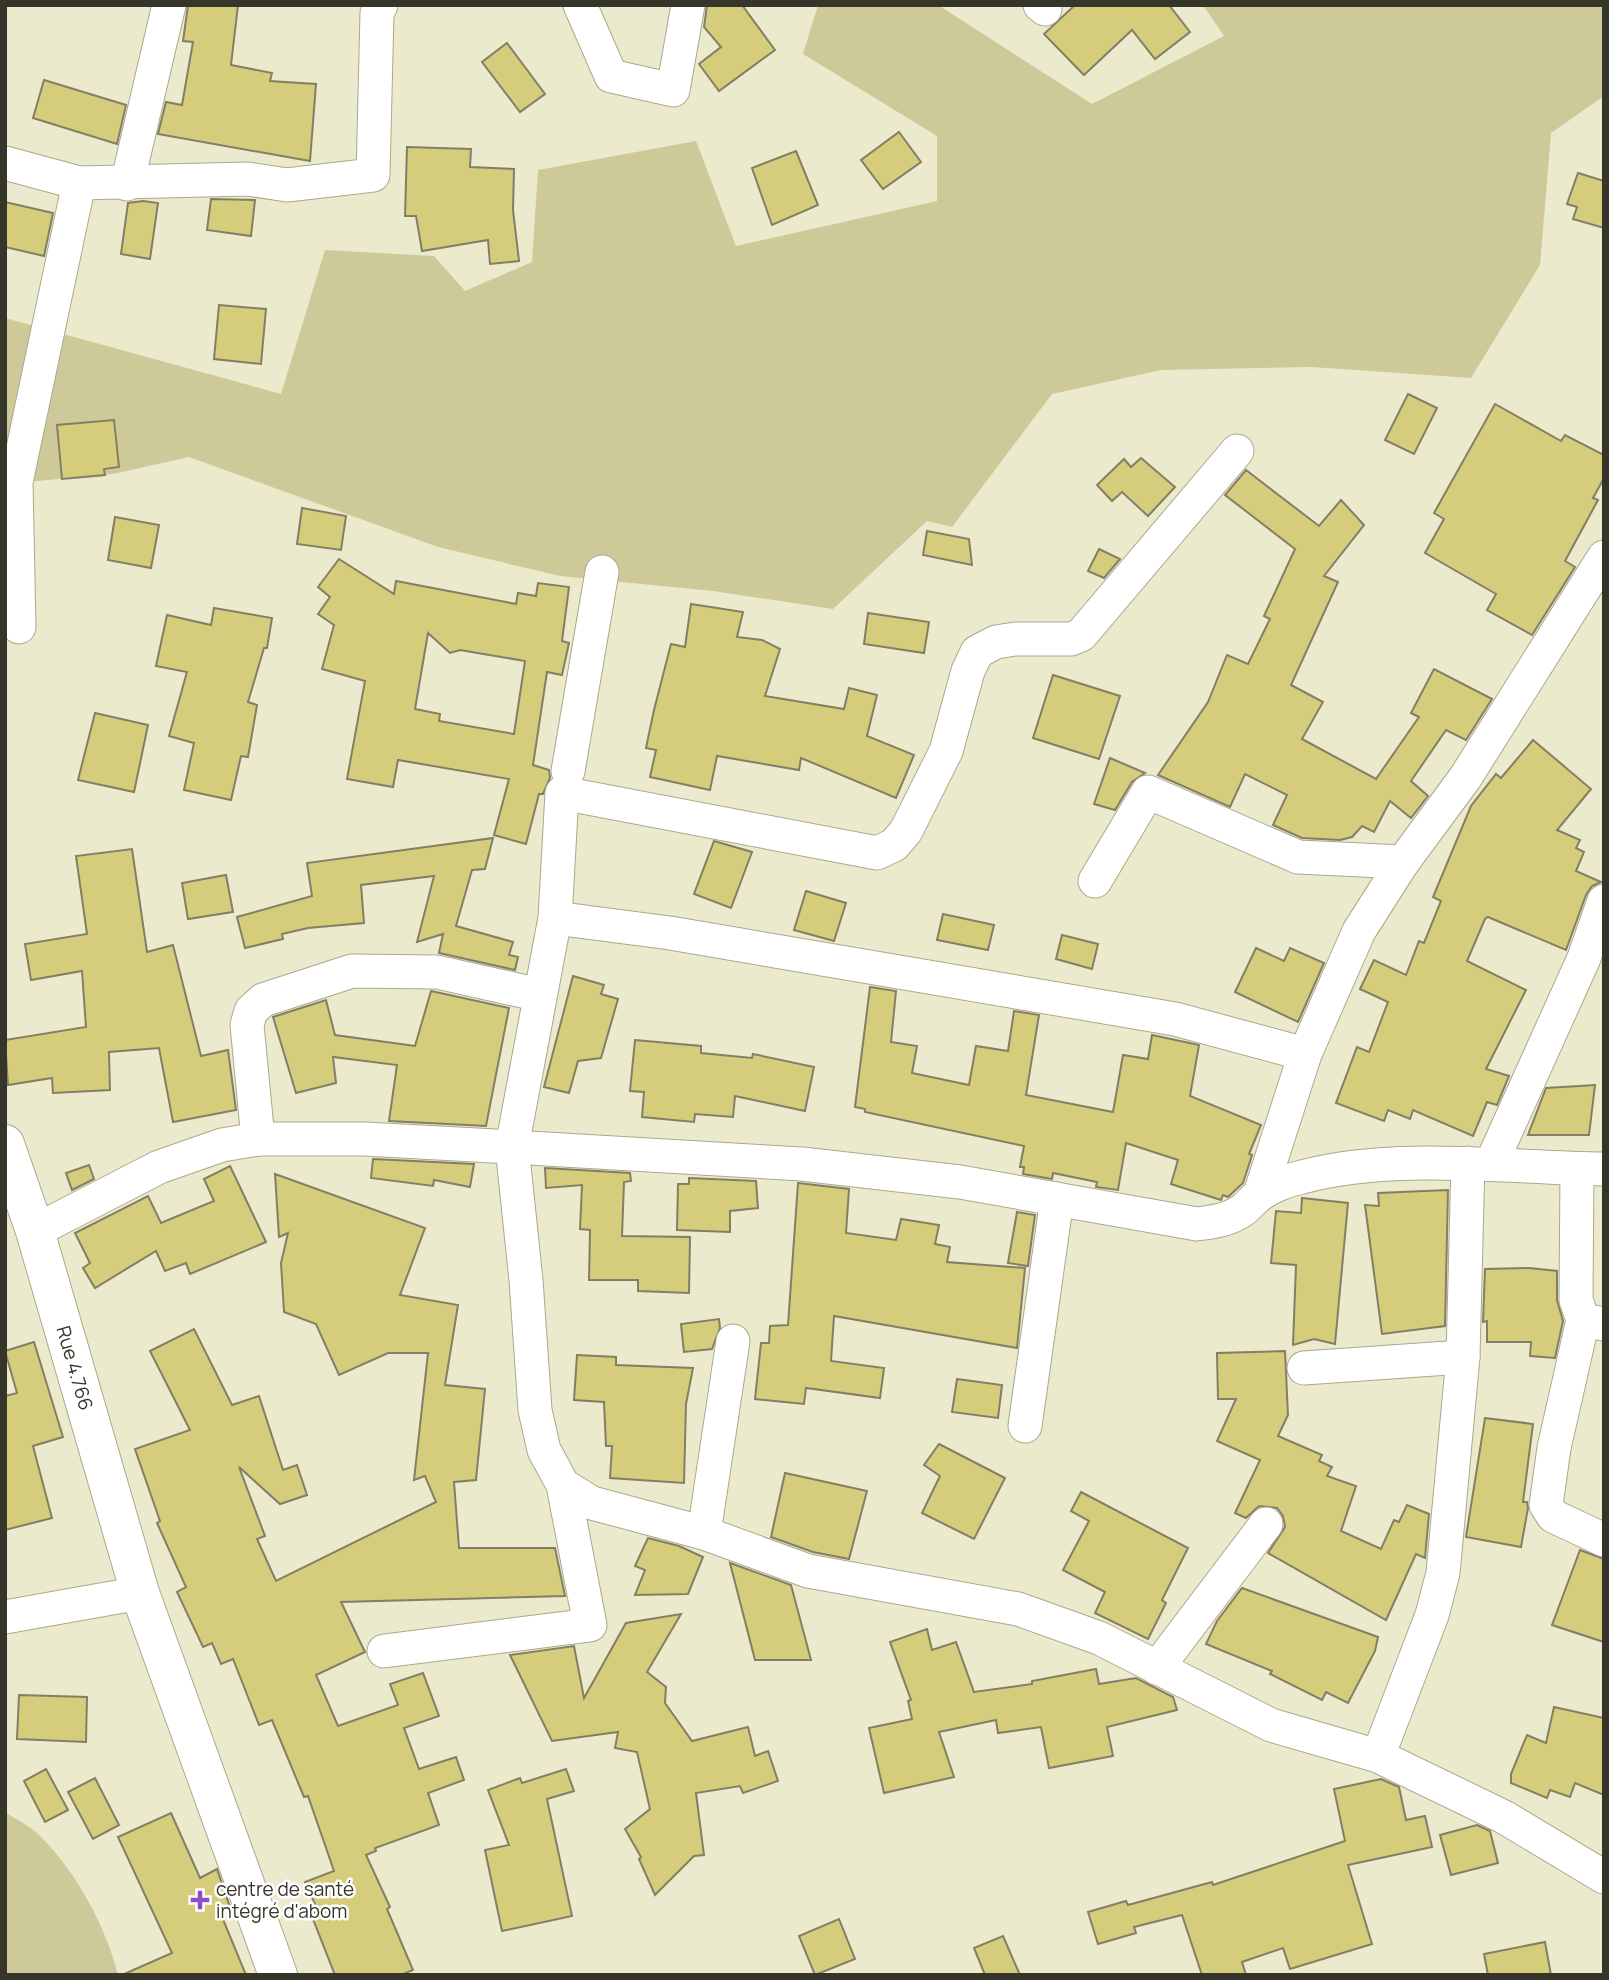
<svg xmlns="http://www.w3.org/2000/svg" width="1609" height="1980" font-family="Manrope,sans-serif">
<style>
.green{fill:#cec998}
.building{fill:#d6cd7c;stroke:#827f65;stroke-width:2;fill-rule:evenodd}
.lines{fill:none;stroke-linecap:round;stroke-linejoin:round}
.minor-casing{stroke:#aba88d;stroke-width:35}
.tertiary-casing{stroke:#aba88d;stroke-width:40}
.minor{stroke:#fff;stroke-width:33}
.tertiary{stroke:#fff;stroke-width:38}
.poi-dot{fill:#8e4dc2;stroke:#fff;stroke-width:2.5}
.labels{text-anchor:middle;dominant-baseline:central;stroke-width:5;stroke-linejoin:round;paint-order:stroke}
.street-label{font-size:19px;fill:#36352a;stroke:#fff}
.poi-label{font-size:19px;fill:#36352a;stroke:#fff;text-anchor:start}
</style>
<rect width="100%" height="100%" fill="#eceacc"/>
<g class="green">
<path d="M 818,5 L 938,5 L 1092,104 L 1224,36 L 1203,5 L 1604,5 L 1604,96 L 1551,133 L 1540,265 L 1471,378 L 1312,367 L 1161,370 L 1052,394 L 952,527 L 927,521 L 833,609 L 713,591 L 560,576 L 438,547 L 189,457 L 113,474 L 5,484 L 5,318 L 281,394 L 325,250 L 434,256 L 465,291 L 532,262 L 538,170 L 696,141 L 736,246 L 937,201 L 937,136 L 803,54 Z"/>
<path d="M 5,1812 C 17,1820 32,1827 41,1837 C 77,1873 106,1927 118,1975 L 5,1975 Z"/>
</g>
<g class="building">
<path d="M 188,5 L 238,5 L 231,65 L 272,73 L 270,81 L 316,84 L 310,161 L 158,134 L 166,102 L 182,105 L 193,42 L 183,41 Z"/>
<path d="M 707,5 L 742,5 L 775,50 L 719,91 L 699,64 L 721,47 L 704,27 Z"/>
<path d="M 1075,5 L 1169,5 L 1190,32 L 1155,59 L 1132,30 L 1084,75 L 1044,34 Z"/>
<path d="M 507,43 L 545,94 L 520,112 L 482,62 Z"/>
<path d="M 44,80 L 126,105 L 117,144 L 33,118 Z"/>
<path d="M 899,132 L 921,162 L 883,189 L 861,160 Z"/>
<path d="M 407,147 L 471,149 L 470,167 L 514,169 L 513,210 L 519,261 L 490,264 L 488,240 L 422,251 L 416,216 L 405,216 Z"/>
<path d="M 796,151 L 818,205 L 772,225 L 752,168 Z"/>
<path d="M 1578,173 L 1604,181 L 1604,228 L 1573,219 L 1577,207 L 1567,204 Z"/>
<path d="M 211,199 L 255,200 L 251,236 L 207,230 Z"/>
<path d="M 143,201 L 158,203 L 150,259 L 121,254 L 128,203 Z"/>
<path d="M 5,202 L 53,213 L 44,256 L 5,247 Z"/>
<path d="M 219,305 L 266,309 L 261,364 L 214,359 Z"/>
<path d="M 1408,394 L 1437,408 L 1414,454 L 1385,440 Z"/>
<path d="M 1495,404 L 1561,441 L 1565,435 L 1604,455 L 1604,478 L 1593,498 L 1598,500 L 1565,561 L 1575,567 L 1532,635 L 1487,610 L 1496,594 L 1425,553 L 1444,519 L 1434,513 Z"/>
<path d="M 114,420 L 119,467 L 104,469 L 105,475 L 62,479 L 57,425 Z"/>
<path d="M 1141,458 L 1175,487 L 1148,516 L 1122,492 L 1112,501 L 1097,485 L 1124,459 L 1131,467 Z"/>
<path d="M 1246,470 L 1319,526 L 1341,500 L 1364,525 L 1324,576 L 1338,582 L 1291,685 L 1323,702 L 1302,739 L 1376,779 L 1419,717 L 1411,713 L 1434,669 L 1492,699 L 1466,740 L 1446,730 L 1411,781 L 1428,796 L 1411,818 L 1390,801 L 1374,832 L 1362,826 L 1352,837 L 1340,840 L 1302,838 L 1273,825 L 1287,795 L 1245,774 L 1230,807 L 1158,775 L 1208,702 L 1227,655 L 1248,664 L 1270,619 L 1264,616 L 1295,549 L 1225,495 Z"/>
<path d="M 302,508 L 346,516 L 341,550 L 297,544 Z"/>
<path d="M 115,517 L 159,525 L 151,568 L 108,560 Z"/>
<path d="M 927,531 L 969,539 L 972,565 L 923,555 Z"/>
<path d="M 1099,549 L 1120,559 L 1104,578 L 1088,571 Z"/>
<path d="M 339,559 L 394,594 L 396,581 L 516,604 L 518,593 L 536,596 L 538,583 L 569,587 L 562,641 L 569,643 L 562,675 L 547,672 L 533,765 L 549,770 L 550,778 L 543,794 L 539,794 L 526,844 L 494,835 L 509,779 L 398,760 L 393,787 L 347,779 L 365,681 L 322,669 L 334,625 L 318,614 L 330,597 L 318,587 ZM 428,633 L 450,653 L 460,650 L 525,661 L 514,734 L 439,721 L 440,714 L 415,709 Z"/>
<path d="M 691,604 L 743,612 L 737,637 L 762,640 L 780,649 L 765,696 L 844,709 L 849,688 L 877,695 L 867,736 L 914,755 L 896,798 L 801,758 L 799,770 L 717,756 L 710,790 L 650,777 L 656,750 L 646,748 L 654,710 L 671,644 L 685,647 Z"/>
<path d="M 214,608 L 272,618 L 267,648 L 264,648 L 248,702 L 257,705 L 248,757 L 241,756 L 231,800 L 184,790 L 194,743 L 169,736 L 187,672 L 156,666 L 167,615 L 211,625 Z"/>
<path d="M 868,613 L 929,622 L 924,653 L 864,644 Z"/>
<path d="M 1053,675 L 1120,696 L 1099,759 L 1033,738 Z"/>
<path d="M 95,713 L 148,725 L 134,792 L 78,780 Z"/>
<path d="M 1533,740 L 1591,789 L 1557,830 L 1580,840 L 1576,848 L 1584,852 L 1576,871 L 1601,882 L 1592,886 L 1586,895 L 1566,950 L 1488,917 L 1485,919 L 1467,961 L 1526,990 L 1486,1069 L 1509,1076 L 1497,1105 L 1487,1102 L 1473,1136 L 1413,1110 L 1410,1119 L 1388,1110 L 1384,1121 L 1336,1103 L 1357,1047 L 1369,1052 L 1388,1002 L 1360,989 L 1374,960 L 1406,975 L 1419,941 L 1424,943 L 1441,901 L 1433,897 L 1471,806 L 1496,774 L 1501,778 Z"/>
<path d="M 1110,758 L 1145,773 L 1132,782 L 1115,810 L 1094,804 Z"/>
<path d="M 493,838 L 485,869 L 472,870 L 456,926 L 513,942 L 509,955 L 518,957 L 515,970 L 439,953 L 443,934 L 417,942 L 434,876 L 361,885 L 364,923 L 308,928 L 282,934 L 283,939 L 245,948 L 237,917 L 312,896 L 307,863 Z"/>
<path d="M 714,841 L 752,852 L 731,908 L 694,894 Z"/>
<path d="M 132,849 L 147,952 L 173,945 L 201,1056 L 228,1050 L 236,1110 L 173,1122 L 159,1048 L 109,1052 L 110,1090 L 53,1093 L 52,1078 L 8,1085 L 5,1040 L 86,1027 L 82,971 L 31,980 L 25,944 L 87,934 L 76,856 Z"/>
<path d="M 226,875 L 233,912 L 188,919 L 182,883 Z"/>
<path d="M 806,891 L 846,903 L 834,941 L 794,930 Z"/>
<path d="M 943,914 L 994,925 L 988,950 L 937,940 Z"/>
<path d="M 1062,935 L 1098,944 L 1092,969 L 1056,959 Z"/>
<path d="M 1256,948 L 1284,961 L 1290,948 L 1324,963 L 1298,1022 L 1235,992 Z"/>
<path d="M 573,976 L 604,985 L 601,994 L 618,999 L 601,1058 L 578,1061 L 569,1093 L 544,1087 Z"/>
<path d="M 870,987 L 896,991 L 891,1042 L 917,1046 L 912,1073 L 969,1085 L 976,1046 L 1008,1051 L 1014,1011 L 1039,1015 L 1026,1095 L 1113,1112 L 1123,1055 L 1148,1059 L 1152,1035 L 1199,1045 L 1190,1096 L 1261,1125 L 1249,1154 L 1252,1155 L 1243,1183 L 1228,1197 L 1223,1195 L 1221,1200 L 1171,1184 L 1178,1160 L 1126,1143 L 1118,1190 L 1096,1187 L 1097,1182 L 1053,1173 L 1052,1179 L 1023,1174 L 1024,1167 L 1020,1167 L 1024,1146 L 865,1112 L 865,1109 L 855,1107 Z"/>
<path d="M 431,991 L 509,1008 L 486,1126 L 389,1121 L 397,1065 L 333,1057 L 336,1083 L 296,1093 L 273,1017 L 326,1000 L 335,1035 L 415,1046 Z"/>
<path d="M 635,1040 L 701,1046 L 701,1053 L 752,1058 L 753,1054 L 814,1067 L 805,1111 L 735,1096 L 733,1117 L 695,1114 L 694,1122 L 642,1117 L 644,1092 L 630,1091 Z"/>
<path d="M 1595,1085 L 1589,1135 L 1528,1135 L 1546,1088 Z"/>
<path d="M 373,1159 L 474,1164 L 470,1187 L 434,1180 L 433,1186 L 371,1178 Z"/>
<path d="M 89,1165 L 94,1179 L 72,1190 L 66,1173 Z"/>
<path d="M 230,1166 L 266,1242 L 190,1274 L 186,1263 L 165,1271 L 156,1251 L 95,1288 L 83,1268 L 90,1263 L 75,1233 L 148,1196 L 161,1223 L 214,1201 L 204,1179 Z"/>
<path d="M 545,1168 L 630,1173 L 631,1181 L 624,1182 L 622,1236 L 690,1237 L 689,1293 L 638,1291 L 638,1280 L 589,1280 L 590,1230 L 580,1229 L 582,1185 L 546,1188 Z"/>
<path d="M 275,1174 L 425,1228 L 400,1295 L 458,1305 L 445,1385 L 485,1389 L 476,1480 L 454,1482 L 459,1548 L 555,1548 L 565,1596 L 341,1602 L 365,1652 L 316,1675 L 338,1726 L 398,1705 L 390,1684 L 423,1673 L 439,1716 L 404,1728 L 419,1769 L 456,1757 L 464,1780 L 428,1793 L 439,1825 L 375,1848 L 376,1851 L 366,1855 L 390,1907 L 387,1909 L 413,1970 L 401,1975 L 335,1975 L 311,1914 L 318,1911 L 305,1882 L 334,1871 L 308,1796 L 304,1797 L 272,1720 L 259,1725 L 233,1659 L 221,1664 L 212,1643 L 203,1647 L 177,1592 L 186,1587 L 157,1523 L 160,1521 L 135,1449 L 190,1430 L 150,1351 L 194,1329 L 232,1405 L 259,1396 L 283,1470 L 297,1465 L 307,1495 L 280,1504 L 239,1467 L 265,1536 L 257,1539 L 276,1581 L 436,1502 L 425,1476 L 414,1480 L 428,1353 L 388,1353 L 339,1375 L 316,1324 L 284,1312 L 281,1263 L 288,1233 L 279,1237 Z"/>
<path d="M 689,1178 L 756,1181 L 758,1208 L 730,1211 L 730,1232 L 677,1230 L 678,1184 L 689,1184 Z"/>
<path d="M 798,1183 L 849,1189 L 846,1233 L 896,1240 L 901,1219 L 939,1225 L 935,1244 L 950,1247 L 947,1262 L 1025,1268 L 1017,1348 L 834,1316 L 831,1361 L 884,1368 L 880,1398 L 806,1388 L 804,1404 L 755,1399 L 761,1343 L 769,1343 L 770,1326 L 788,1325 Z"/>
<path d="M 1448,1190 L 1445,1326 L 1382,1334 L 1365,1205 L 1379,1206 L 1378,1193 Z"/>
<path d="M 1302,1198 L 1348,1203 L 1335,1344 L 1314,1339 L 1293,1345 L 1296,1265 L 1271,1263 L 1276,1211 L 1301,1213 Z"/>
<path d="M 1017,1212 L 1035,1215 L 1028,1266 L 1008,1263 Z"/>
<path d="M 1529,1268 L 1557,1271 L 1557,1300 L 1563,1321 L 1555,1358 L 1530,1356 L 1531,1342 L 1487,1342 L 1487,1321 L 1483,1322 L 1485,1269 Z"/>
<path d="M 719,1319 L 720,1328 L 712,1349 L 684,1352 L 681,1324 Z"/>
<path d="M 34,1342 L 63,1437 L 33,1446 L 52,1518 L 5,1530 L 5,1396 L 17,1393 L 5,1351 Z"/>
<path d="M 1285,1351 L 1288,1415 L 1278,1436 L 1322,1455 L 1319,1461 L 1332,1467 L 1327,1476 L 1356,1486 L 1341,1531 L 1381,1549 L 1394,1520 L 1399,1522 L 1407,1505 L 1429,1514 L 1425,1558 L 1416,1554 L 1386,1620 L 1268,1553 L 1285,1527 L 1283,1516 L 1277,1508 L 1259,1506 L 1246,1518 L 1235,1513 L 1260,1460 L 1217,1441 L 1236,1399 L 1218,1399 L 1217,1353 Z"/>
<path d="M 577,1355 L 616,1357 L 616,1365 L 693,1368 L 686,1404 L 684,1483 L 610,1478 L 612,1446 L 606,1446 L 604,1402 L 574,1400 Z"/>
<path d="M 957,1379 L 1002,1385 L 998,1418 L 952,1412 Z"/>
<path d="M 1485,1418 L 1533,1424 L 1523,1502 L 1527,1502 L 1528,1508 L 1521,1547 L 1466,1537 Z"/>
<path d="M 939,1444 L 1005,1478 L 974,1539 L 922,1513 L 940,1476 L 924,1465 Z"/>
<path d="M 785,1473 L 867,1491 L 849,1559 L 813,1552 L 771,1537 Z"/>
<path d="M 1081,1492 L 1188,1548 L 1162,1600 L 1166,1603 L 1148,1639 L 1095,1613 L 1105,1592 L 1063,1570 L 1089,1521 L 1071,1511 Z"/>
<path d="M 648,1538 L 679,1546 L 703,1557 L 688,1594 L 635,1595 L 645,1570 L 635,1566 Z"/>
<path d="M 1580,1550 L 1604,1559 L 1604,1642 L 1552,1625 Z"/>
<path d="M 730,1563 L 791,1585 L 811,1660 L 755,1660 Z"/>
<path d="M 1242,1588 L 1378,1637 L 1375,1651 L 1348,1703 L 1326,1692 L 1322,1700 L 1270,1674 L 1272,1671 L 1206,1644 L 1217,1621 Z"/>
<path d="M 681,1614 L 647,1672 L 666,1687 L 665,1703 L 692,1741 L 748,1727 L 755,1756 L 768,1751 L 778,1781 L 743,1793 L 740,1786 L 696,1793 L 704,1855 L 694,1856 L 655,1895 L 639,1859 L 641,1857 L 625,1829 L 650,1809 L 637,1752 L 615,1748 L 618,1732 L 552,1741 L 510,1655 L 574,1646 L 584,1698 L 626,1623 Z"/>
<path d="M 927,1629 L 932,1650 L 956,1642 L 974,1692 L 1032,1684 L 1032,1681 L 1096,1669 L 1099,1684 L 1136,1678 L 1173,1697 L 1177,1710 L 1107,1727 L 1113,1756 L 1049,1768 L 1041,1727 L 998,1733 L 996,1720 L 939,1732 L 954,1777 L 884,1793 L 869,1728 L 912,1719 L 908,1701 L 911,1700 L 890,1642 Z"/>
<path d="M 19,1695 L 87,1697 L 86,1742 L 17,1739 Z"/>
<path d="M 1554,1707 L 1604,1718 L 1604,1795 L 1575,1783 L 1570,1797 L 1550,1790 L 1547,1798 L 1511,1783 L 1511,1774 L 1527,1735 L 1546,1743 Z"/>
<path d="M 46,1769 L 68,1810 L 45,1822 L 24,1781 Z"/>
<path d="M 566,1769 L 574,1791 L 547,1799 L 572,1916 L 502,1931 L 485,1850 L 509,1845 L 488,1790 L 520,1778 L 522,1783 Z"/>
<path d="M 95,1778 L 119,1825 L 93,1839 L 68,1792 Z"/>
<path d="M 1381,1779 L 1399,1787 L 1406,1820 L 1425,1816 L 1432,1847 L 1348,1865 L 1372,1944 L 1290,1969 L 1283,1948 L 1242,1962 L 1246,1975 L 1202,1975 L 1182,1915 L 1134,1927 L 1136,1933 L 1098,1944 L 1088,1912 L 1126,1901 L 1128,1905 L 1212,1882 L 1213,1885 L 1345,1841 L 1334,1789 Z"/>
<path d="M 171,1813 L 200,1878 L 217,1869 L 230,1907 L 220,1912 L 246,1975 L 122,1975 L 172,1953 L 118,1837 Z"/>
<path d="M 1477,1825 L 1490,1831 L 1498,1863 L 1451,1875 L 1440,1835 Z"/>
<path d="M 839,1919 L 855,1959 L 815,1975 L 799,1936 Z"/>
<path d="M 1003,1936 L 1020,1975 L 985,1975 L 974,1948 Z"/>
<path d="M 1545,1942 L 1551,1975 L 1488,1975 L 1484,1954 Z"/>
</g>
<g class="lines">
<g class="minor-casing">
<g id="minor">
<path d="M 580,5 L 611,76 L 673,90 L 688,5"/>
<path d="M 1040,5 L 1045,9"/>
<path d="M 5,163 L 79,183 L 248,179 L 287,185 L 373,175 L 377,13 L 381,5"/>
<path d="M 127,184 L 169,5"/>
<path d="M 1237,451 L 1081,635 L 1071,639 L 1015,639 L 996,642 L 977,652 L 968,671 L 946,751 L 906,831 L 894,845 L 877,853 L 562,793 L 555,918 L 512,1147 L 802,1164 L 960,1182 L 1197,1224 C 1213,1222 1229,1220 1243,1210 C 1248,1206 1253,1200 1258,1196 C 1269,1187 1288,1180 1302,1177 C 1395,1152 1508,1168 1604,1169"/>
<path d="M 19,627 L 16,482 L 79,183"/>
<path d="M 568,771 L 602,572"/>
<path d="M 1095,881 L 1148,792 L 1298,857 L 1403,862"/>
<path d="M 555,918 L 670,933 L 1175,1019 L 1305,1054"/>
<path d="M 258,1139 L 247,1025 L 251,1011 L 263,1000 L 352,971 L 437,972 L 540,995"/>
<path d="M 1492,1162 L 1584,958 L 1604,901"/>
<path d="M 1577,1169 L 1576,1300 L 1583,1320 L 1604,1324"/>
<path d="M 1260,1194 L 1305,1054 L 1359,931 L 1403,862 L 1465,778 L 1604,557"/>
<path d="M 35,1231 L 159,1167 L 222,1145 L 258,1139 L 365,1139 L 512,1147 L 526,1280 L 535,1410 L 544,1450 L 563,1485 L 592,1503 L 704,1533 L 808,1571 L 1018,1609 L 1099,1638 L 1271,1725 L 1378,1756 L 1504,1817 L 1604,1877"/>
<path d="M 1583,1320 L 1554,1448 L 1546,1505 L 1553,1516 L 1604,1540"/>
<path d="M 1304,1368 L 1463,1357"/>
<path d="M 1025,1426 L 1057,1199"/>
<path d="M 704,1533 L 733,1341"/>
<path d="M 5,1617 L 140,1593"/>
<path d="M 384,1651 L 590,1625 L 563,1485"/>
<path d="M 1157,1668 L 1266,1524"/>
<path d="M 1378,1756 L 1432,1615 L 1443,1573 L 1463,1357 L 1468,1163"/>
</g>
</g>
<g class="tertiary-casing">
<path id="tertiary" d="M 5,1144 L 35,1231 L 140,1593 L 278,1975"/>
</g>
<use href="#minor" class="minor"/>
<use href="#tertiary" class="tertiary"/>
</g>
<path class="poi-dot" d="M196.5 1889.5h7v7h7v7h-7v7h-7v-7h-7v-7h7z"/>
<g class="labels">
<g class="street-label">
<text transform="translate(75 1368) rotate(74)">Rue 4.766</text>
</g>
<g class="poi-label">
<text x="216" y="1889">centre de santé<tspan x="216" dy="22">intégré d'abom</tspan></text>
</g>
</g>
<rect width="1609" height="1980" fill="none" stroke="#36352a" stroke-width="14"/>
</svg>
